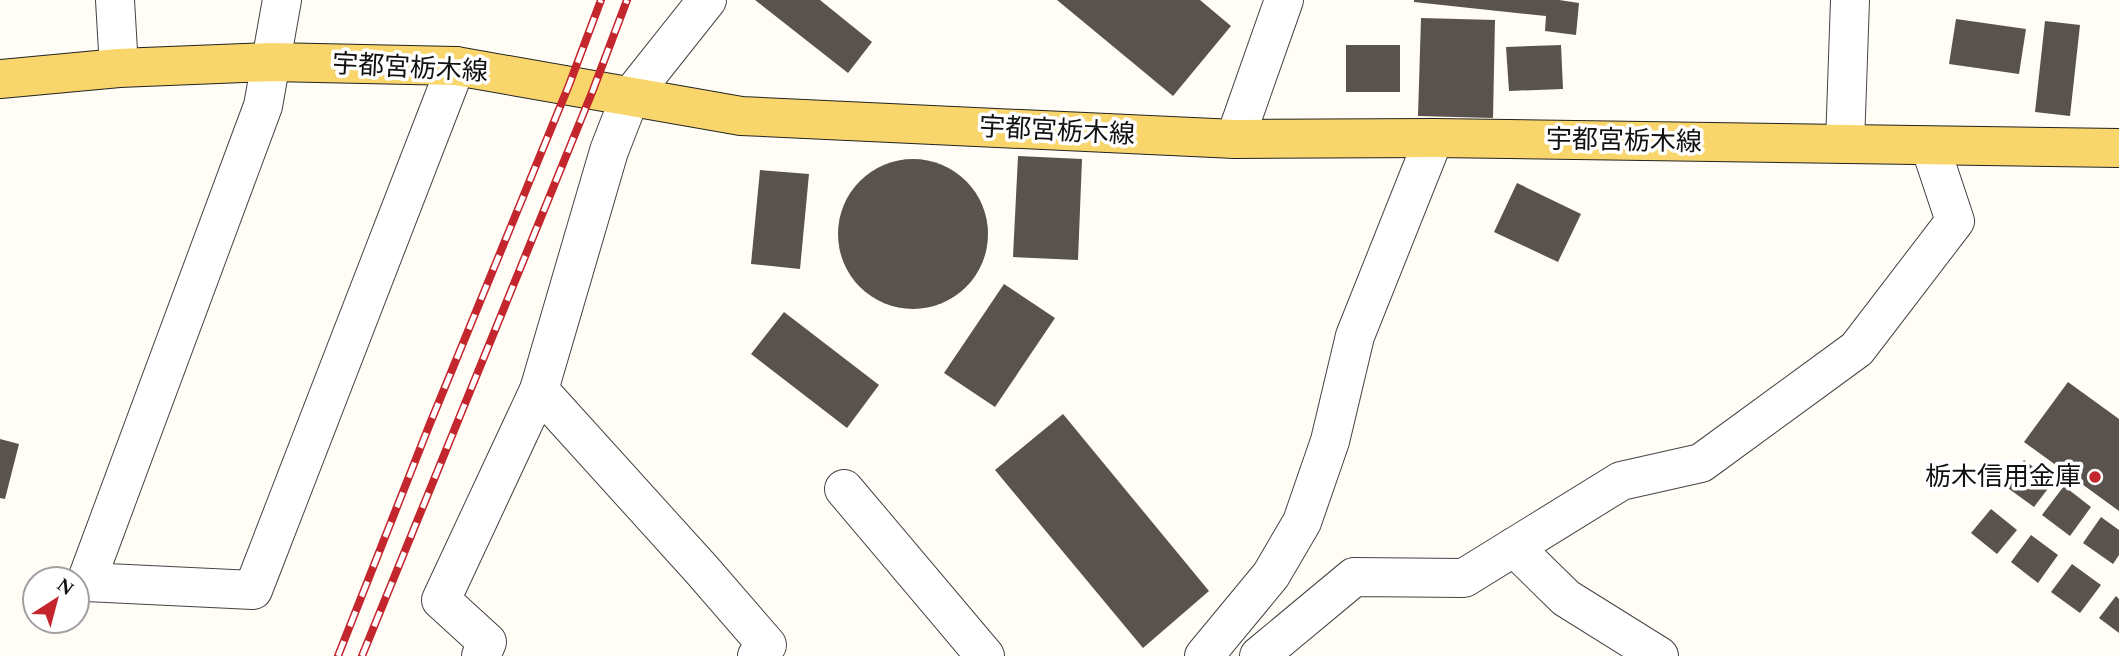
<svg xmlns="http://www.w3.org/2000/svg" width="2119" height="656" font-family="Spectral,'Noto Sans JP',serif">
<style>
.building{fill:#5a524d}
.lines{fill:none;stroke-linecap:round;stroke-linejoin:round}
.minor-casing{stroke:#444;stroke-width:40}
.major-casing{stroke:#222;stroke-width:40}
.minor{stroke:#fff;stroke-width:38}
.major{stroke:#f9d66b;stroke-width:38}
.rail-casing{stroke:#c4262e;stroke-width:8}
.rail{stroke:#fff;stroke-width:5;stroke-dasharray:16;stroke-linecap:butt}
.poi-dot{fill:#c4262e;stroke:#fff;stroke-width:2.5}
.labels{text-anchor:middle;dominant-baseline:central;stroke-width:7;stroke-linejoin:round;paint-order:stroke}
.street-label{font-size:26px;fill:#111;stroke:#fff}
.poi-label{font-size:26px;fill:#111;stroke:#fff;text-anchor:end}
</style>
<rect width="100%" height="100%" fill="#fffdf5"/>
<g class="building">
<path d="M 755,0 L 820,0 L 872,42 L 848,73 Z"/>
<path d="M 1057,0 L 1200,0 L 1231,26 L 1173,96 Z"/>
<path d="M 1414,0 L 1559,0 L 1579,3 L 1576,35 L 1545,31 L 1546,16 L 1414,2 Z"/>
<path d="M 1421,18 L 1495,20 L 1493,118 L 1418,116 Z"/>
<path d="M 1956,19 L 2026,29 L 2019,74 L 1949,64 Z"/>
<path d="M 2045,21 L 2080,25 L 2070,116 L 2035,112 Z"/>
<rect x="1346" y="45" width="54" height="47"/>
<path d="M 1561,45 L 1563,89 L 1509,91 L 1506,47 Z"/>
<path d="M 1018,156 L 1082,159 L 1078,260 L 1013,257 Z"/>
<circle cx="913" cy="234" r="75"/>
<path d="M 760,170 L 809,174 L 800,269 L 751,264 Z"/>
<path d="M 1517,183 L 1581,214 L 1558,262 L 1494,232 Z"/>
<path d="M 1004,284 L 1055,318 L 995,407 L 944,373 Z"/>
<path d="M 784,312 L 879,385 L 847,428 L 751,354 Z"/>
<path d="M 2068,382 L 2119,419 L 2119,511 L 2024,442 Z"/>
<path d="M 1063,414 L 1209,591 L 1143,648 L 995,470 Z"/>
<path d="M 0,439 L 19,444 L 5,499 L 0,498 Z"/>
<path d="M 2024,460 L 2053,482 L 2034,507 L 2005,486 Z"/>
<path d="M 2064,486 L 2091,507 L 2070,536 L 2042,515 Z"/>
<path d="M 1991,509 L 2017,530 L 1997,554 L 1971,533 Z"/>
<path d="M 2101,517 L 2119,530 L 2119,555 L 2113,564 L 2083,543 Z"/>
<path d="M 2031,535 L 2058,555 L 2038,583 L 2011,562 Z"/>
<path d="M 2072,564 L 2101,585 L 2080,613 L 2051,592 Z"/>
<path d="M 2116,596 L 2119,599 L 2119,633 L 2099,618 Z"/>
</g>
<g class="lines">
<g class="minor-casing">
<g id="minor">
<path d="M 115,0 L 119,68"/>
<path d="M 282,0 L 263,106 L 86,582 L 253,590 L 456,66"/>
<path d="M 707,0 L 630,97 L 609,151 L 539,390 L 702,570 L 767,645 L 757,656"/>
<path d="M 1235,139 L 1284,0"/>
<path d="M 1845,144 L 1850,0"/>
<path d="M 844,489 L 985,656"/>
<path d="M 1514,547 L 1566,598 L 1659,656"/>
<path d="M 481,656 L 487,642 L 441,600 L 539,390"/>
<path d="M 1204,656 L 1271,575 L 1302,522 L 1330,441 L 1355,336 L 1434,138"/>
<path d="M 1259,656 L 1354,577 L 1464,578 L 1621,481 L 1701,463 L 1857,349 L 1955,221 L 1930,146"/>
</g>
</g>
<g class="major-casing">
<path id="major" d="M 0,79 L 119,68 L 271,62 L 456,66 L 741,116 L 1235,139 L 1434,138 L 2119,148"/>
</g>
<use href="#minor" class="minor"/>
<use href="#major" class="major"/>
<g class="rail-casing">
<g id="rail">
<path d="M 338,656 L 429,426 L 569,85 L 601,0"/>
<path d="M 362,656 L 593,90 L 627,0"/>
</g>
</g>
<use href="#rail" class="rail"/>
</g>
<circle class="poi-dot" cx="2095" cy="477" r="7"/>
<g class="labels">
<g class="street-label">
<text transform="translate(410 68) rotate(3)">宇都宮栃木線</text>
<text transform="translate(1057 131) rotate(3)">宇都宮栃木線</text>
<text transform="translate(1624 141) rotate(1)">宇都宮栃木線</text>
</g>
<g class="poi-label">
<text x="2081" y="477">栃木信用金庫</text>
</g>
</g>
<g transform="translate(56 600) rotate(36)"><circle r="33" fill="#ffffff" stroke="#a0a0a0" stroke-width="2"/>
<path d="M0-5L12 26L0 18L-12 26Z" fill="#c4262e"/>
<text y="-10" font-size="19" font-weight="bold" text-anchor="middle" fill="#111111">N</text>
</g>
</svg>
